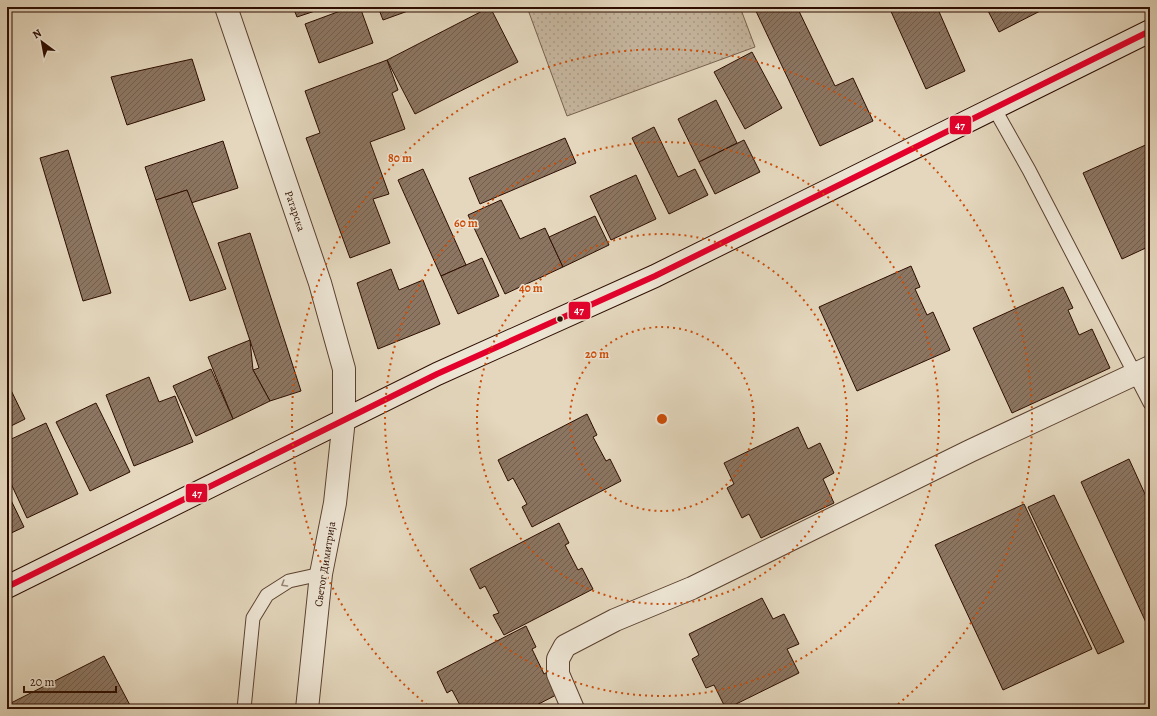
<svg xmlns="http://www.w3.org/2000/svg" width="1157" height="716" font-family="Alegreya,serif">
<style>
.garden{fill:url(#garden-dots);stroke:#79614e}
.building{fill:url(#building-hatch);stroke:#2d0d00}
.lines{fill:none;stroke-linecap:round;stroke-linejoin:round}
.service-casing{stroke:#5b402f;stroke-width:15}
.minor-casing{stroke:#5b402f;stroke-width:24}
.secondary-casing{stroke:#2d0d00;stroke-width:24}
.service{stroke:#ede5d4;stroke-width:13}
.minor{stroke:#ede5d4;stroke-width:22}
.secondary{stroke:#ede5d4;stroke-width:22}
.bus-1-casing{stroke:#ede5d4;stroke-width:9}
.bus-1{stroke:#e4002b;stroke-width:6}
.oneway{stroke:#978475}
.ring{fill:none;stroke:#cc4e0a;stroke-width:2;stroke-dasharray:2 4}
.bus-dot{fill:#2d0d00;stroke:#ede5d4;stroke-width:1.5}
.labels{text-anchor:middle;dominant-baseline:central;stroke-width:3;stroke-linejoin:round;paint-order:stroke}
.street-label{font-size:11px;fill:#2d0d00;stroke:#ede5d4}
.centre{fill:#cc4e0a;stroke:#ede5d4;stroke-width:2}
.ring-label{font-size:12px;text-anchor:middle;font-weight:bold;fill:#cc4e0a;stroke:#ede5d4;stroke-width:3;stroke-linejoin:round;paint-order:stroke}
.line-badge{stroke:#ede5d4;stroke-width:1.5}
.badge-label{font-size:11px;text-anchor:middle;font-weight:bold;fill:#fff}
</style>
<defs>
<pattern id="garden-dots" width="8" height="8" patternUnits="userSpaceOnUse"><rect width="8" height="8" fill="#c5b59d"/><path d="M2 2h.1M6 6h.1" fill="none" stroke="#aa9a85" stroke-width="1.8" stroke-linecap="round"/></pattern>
<pattern id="building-hatch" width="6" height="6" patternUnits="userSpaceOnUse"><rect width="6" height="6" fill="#8c7662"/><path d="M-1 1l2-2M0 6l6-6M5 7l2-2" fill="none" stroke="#735f4e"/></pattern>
</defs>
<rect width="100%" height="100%" fill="#e4d7bd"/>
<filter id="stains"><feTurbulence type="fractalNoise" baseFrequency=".005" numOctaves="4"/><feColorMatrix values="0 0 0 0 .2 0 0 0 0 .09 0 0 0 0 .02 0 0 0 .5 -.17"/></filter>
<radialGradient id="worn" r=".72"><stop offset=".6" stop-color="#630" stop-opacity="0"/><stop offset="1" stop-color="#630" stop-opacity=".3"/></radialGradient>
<path class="garden" d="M 527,7 L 740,7 L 755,47 L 567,116 Z"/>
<g class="building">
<path d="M 293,7 L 327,7 L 297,17 Z"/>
<path d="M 351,7 L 360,7 L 373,43 L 319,63 L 305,24 Z"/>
<path d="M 378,7 L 419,7 L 383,20 Z"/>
<path d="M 490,7 L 518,62 L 415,114 L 387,60 Z"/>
<path d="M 754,7 L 797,7 L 835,86 L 853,78 L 873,121 L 820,146 Z"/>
<path d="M 889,7 L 937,7 L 965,71 L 926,89 Z"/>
<path d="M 986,7 L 1048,7 L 999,32 Z"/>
<path d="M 752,52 L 782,108 L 745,129 L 714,72 Z"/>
<path d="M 192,59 L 205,100 L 127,125 L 111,77 Z"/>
<path d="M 387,60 L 398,90 L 392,93 L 405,129 L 370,142 L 389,194 L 373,199 L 390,243 L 350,258 L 306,138 L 320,133 L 305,91 Z"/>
<path d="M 716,100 L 737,143 L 699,162 L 678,119 Z"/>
<path d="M 654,127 L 678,177 L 695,169 L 708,195 L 669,214 L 632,138 Z"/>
<path d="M 565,138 L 576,163 L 480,204 L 469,178 Z"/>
<path d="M 744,140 L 760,172 L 715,194 L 699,162 Z"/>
<path d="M 223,141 L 238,188 L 191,203 L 187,190 L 156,200 L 145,167 Z"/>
<path d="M 1150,143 L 1150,246 L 1122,259 L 1083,173 Z"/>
<path d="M 68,150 L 111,293 L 83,301 L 40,158 Z"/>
<path d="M 423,169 L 466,265 L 441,276 L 398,180 Z"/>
<path d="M 636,175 L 656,219 L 611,240 L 590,196 Z"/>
<path d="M 187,190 L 226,289 L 190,301 L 156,200 Z"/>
<path d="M 501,200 L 520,239 L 545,228 L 563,267 L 505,294 L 468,215 Z"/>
<path d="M 595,216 L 609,245 L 563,267 L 549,237 Z"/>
<path d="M 250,233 L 301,391 L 270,401 L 253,370 L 259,368 L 218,243 Z"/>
<path d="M 482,258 L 499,296 L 458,314 L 441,276 Z"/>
<path d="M 911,266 L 920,287 L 915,289 L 927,315 L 933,312 L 950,350 L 857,391 L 819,307 Z"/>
<path d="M 391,269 L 399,290 L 423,280 L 440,324 L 378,349 L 357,283 Z"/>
<path d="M 1063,287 L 1073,308 L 1068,310 L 1079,335 L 1092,329 L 1110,368 L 1012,413 L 973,328 Z"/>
<path d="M 250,340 L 253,370 L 270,401 L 233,419 L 208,357 Z"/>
<path d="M 211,369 L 233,419 L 196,436 L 173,386 Z"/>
<path d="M 149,377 L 159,402 L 175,396 L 193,442 L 134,466 L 106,395 Z"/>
<path d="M 7,382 L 25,419 L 7,428 Z"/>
<path d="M 96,403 L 130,472 L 90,491 L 56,422 Z"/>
<path d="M 587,414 L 597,435 L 593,437 L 606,461 L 610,459 L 621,481 L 532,527 L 522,507 L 527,504 L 513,478 L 508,481 L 498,460 Z"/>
<path d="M 46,423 L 78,494 L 27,518 L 7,475 L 7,441 Z"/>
<path d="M 798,427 L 808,449 L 820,443 L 834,473 L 823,479 L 834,503 L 761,538 L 749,514 L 742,518 L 727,488 L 734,484 L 724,463 Z"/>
<path d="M 1129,459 L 1150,505 L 1149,629 L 1081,482 Z"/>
<path d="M 7,492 L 24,527 L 7,535 Z"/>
<path d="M 1054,495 L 1124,642 L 1098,654 L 1028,507 Z"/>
<path d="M 1024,504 L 1092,649 L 1003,690 L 935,545 Z"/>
<path d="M 559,523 L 569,543 L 565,545 L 578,570 L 582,568 L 593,589 L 504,635 L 493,615 L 499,613 L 485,586 L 480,589 L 470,569 Z"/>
<path d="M 762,598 L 773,619 L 784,614 L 799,644 L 787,649 L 799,673 L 726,709 L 714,685 L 706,688 L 692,659 L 699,655 L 689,634 Z"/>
<path d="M 526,626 L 536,647 L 532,649 L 544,674 L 549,671 L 560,693 L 529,709 L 462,709 L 452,690 L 447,693 L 437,672 Z"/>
<path d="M 104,656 L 132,709 L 7,709 L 7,705 Z"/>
</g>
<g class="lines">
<g class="service-casing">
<g id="service">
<path d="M 994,108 L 1029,170 L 1150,403"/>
<path d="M 244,709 L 253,618 L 267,595 L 289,581 L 321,574"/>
</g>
</g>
<g class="minor-casing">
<g id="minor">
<path d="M 226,7 L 320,283 L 344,369 L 344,419 L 335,503 L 321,574 L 307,709"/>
<path d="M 573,709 L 558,674 L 558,659 L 565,646 L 615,620 L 692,588 L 970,451 L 1150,367"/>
</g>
</g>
<g class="secondary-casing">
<path id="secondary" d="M 7,587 L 437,374 L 655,276 L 1150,31"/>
</g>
<use href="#service" class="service"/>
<use href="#minor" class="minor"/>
<use href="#secondary" class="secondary"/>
<g class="bus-1-casing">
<path id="bus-1" d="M 7,587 L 437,374 L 655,276 L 1150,31"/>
</g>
<use href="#bus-1" class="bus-1"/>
</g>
<defs><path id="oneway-chevron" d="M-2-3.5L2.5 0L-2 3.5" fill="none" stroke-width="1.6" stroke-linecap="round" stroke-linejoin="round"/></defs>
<use class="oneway" href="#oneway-chevron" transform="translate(284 584) rotate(149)"/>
<g class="ring">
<circle cx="662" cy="419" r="92"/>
<circle cx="662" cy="419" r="185"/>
<circle cx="662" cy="419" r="277"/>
<path d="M432 709A370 370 0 1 1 892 709"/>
</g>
<circle class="bus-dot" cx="560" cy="319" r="3.5"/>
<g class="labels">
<g class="street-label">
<text transform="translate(295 211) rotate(71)">Ратарска</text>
<text transform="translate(325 564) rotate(-81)">Светог Димитрија</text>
</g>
</g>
<circle cx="662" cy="419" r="6" class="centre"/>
<g class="ring-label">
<text x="400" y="162">80 m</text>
<text x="466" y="227">60 m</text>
<text x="531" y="292">40 m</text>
<text x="597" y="358">20 m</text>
</g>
<g class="line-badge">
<rect x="949" y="115" width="23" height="20" rx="4" fill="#e4002b"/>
<rect x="568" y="301" width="23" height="19" rx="4" fill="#e4002b"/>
<rect x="185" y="483" width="23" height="20" rx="4" fill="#e4002b"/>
</g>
<g class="badge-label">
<text x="960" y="129">47</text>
<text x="579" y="314">47</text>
<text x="197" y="497">47</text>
</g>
<rect width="1157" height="716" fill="none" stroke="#e4d7bd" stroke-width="24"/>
<rect x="8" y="8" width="1141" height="700" fill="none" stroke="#2d0d00" stroke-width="2"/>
<rect x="12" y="12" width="1133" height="692" fill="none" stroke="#2d0d00"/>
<g transform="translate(42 42) rotate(328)" stroke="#ede5d4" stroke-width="3" paint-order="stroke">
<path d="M0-3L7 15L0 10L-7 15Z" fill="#2d0d00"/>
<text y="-6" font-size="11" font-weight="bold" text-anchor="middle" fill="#2d0d00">N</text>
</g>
<path d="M24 686v6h92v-6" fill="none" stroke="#2d0d00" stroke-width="2"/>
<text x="30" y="686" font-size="12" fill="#2d0d00" stroke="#ede5d4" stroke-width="3" paint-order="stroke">20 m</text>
<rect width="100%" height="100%" filter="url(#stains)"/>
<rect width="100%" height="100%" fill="url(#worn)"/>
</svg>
